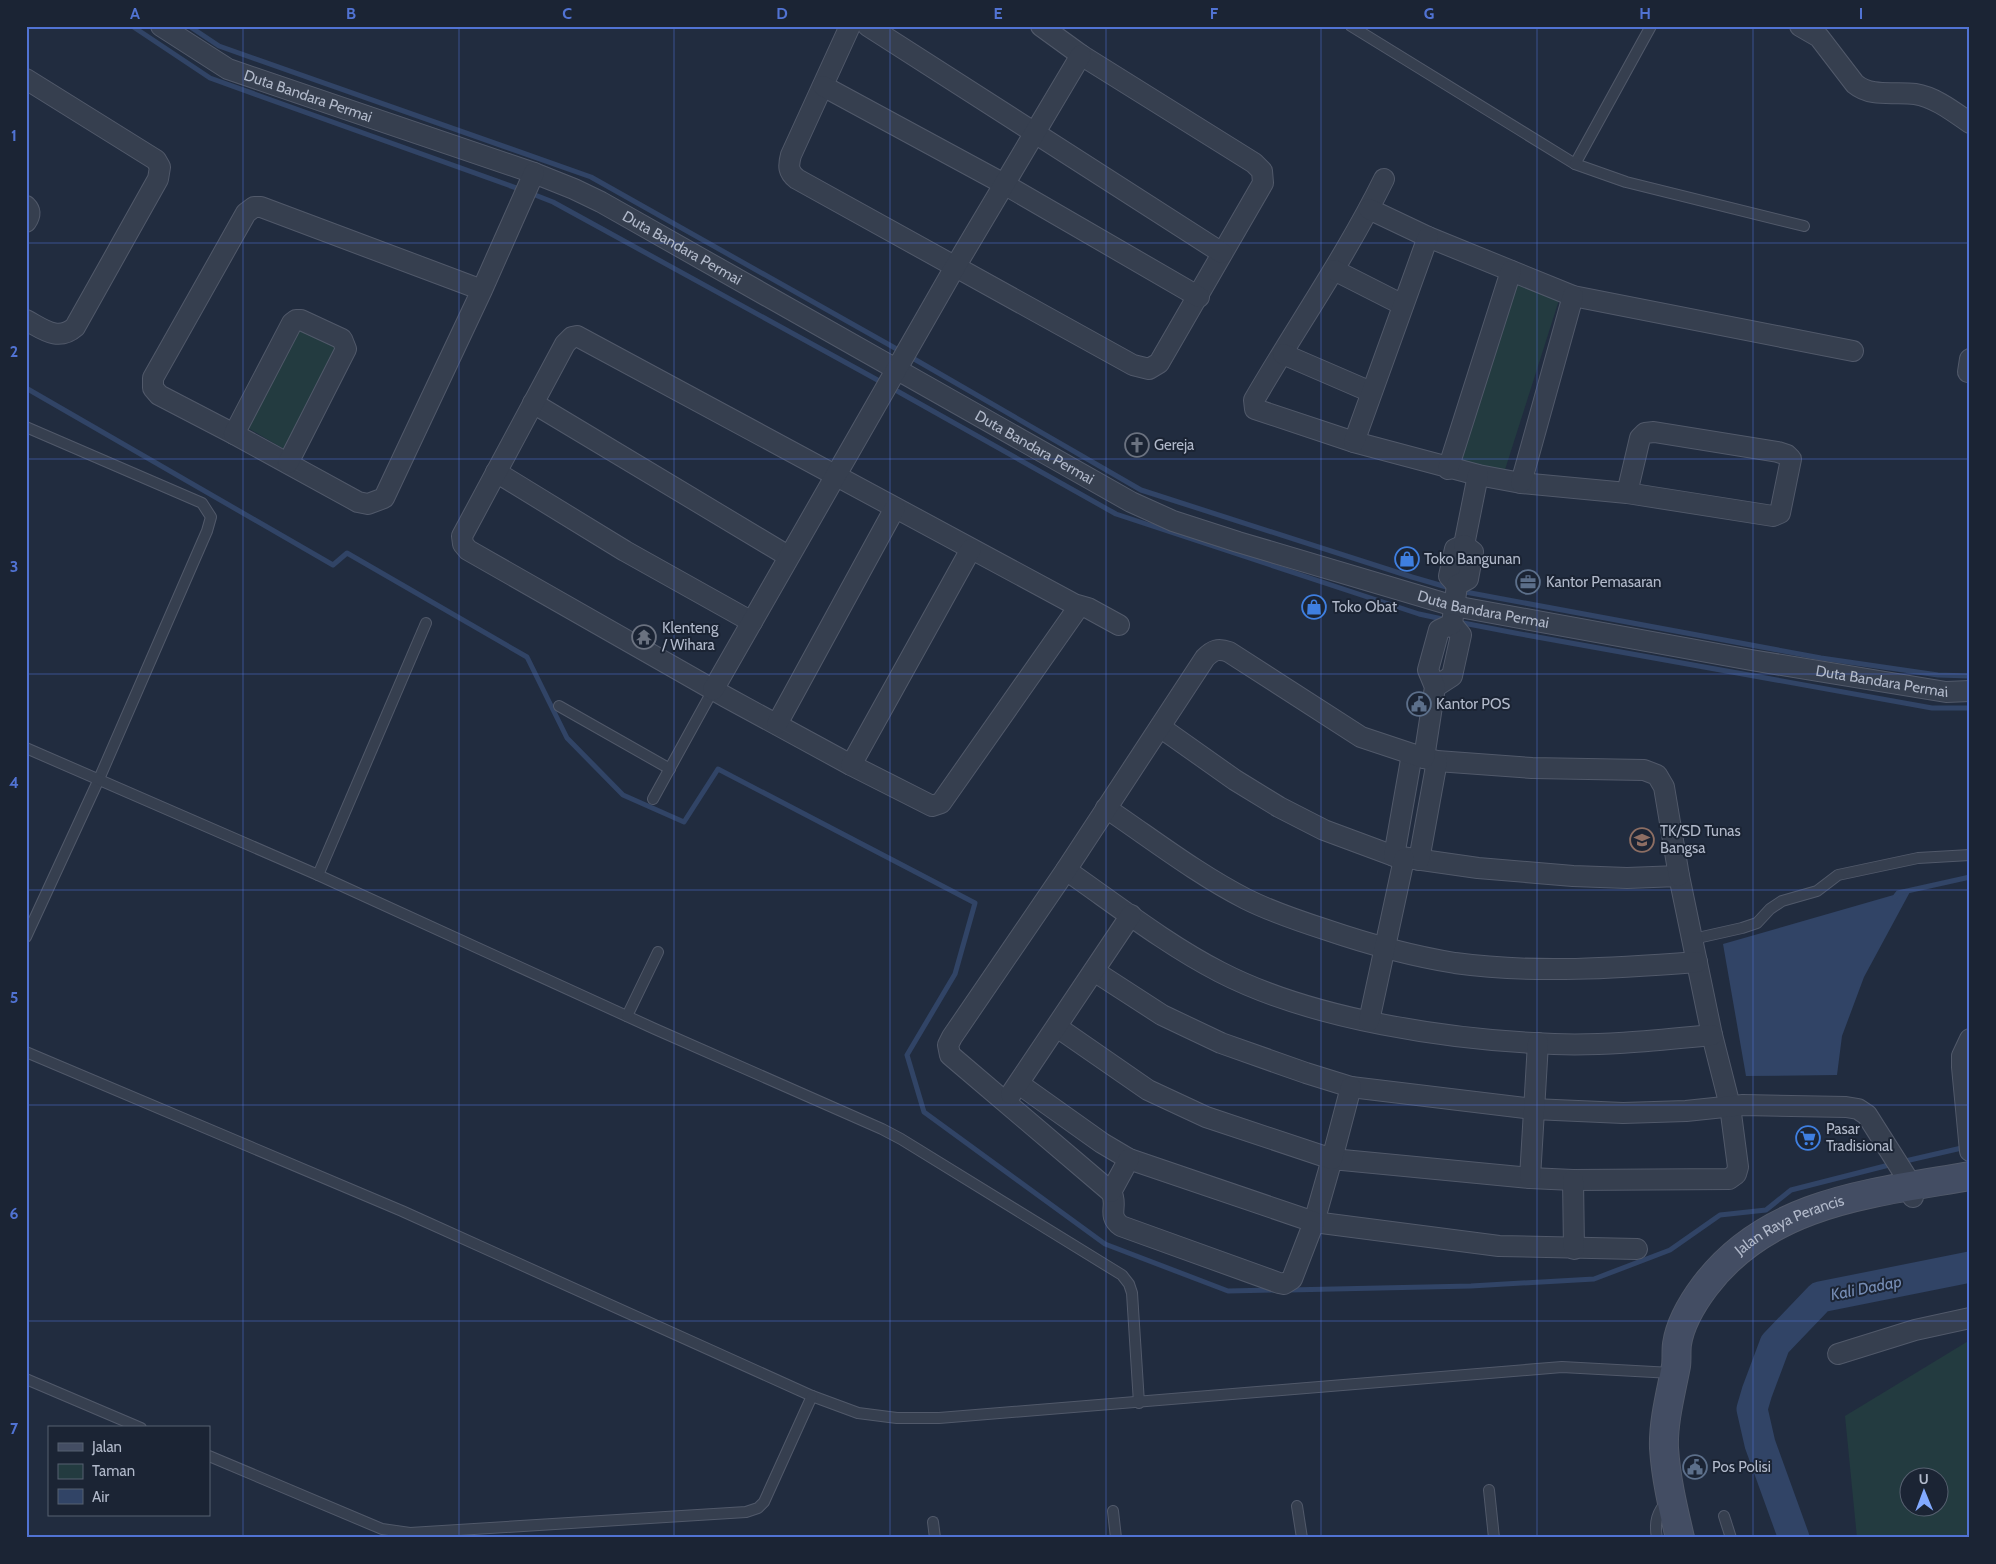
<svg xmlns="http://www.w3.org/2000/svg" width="1996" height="1564" font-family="Cabin,sans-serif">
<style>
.green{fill:#233b40;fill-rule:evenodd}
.water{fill:#314466}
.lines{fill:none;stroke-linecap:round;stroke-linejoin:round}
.stream{stroke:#314466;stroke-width:5}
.river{stroke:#314466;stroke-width:31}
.lane-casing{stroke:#51596a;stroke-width:12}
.street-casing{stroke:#51596a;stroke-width:22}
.secondary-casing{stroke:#51596a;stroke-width:30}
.lane{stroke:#363f4f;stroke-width:10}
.street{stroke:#363f4f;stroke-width:20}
.secondary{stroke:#434d63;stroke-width:28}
.grid{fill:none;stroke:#5173d3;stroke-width:1;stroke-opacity:0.55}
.labels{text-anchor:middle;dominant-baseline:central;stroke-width:4;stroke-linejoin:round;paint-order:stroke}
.street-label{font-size:15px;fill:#b1b9ca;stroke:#1b2434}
.poi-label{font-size:15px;fill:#b1b9ca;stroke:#1b2434;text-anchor:start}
.water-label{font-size:16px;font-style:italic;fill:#768db5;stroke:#1b2434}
.neatline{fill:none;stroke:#5173d3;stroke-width:2}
.grid-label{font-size:16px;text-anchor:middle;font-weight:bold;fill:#5173d3}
</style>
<rect width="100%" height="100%" fill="#212c3f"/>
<g class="green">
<path d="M 1515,283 L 1559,300 L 1503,476 L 1459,462 Z"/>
<path d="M 300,322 L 344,346 L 287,451 L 243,425 Z"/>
<path d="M 1970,1340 L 1970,1538 L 1857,1538 L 1845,1416 ZM 1908,1476 L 1938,1476 L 1938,1506 L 1908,1506 Z"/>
</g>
<path class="water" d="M 1911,890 L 1864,977 L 1842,1036 L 1837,1075 L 1746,1076 L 1723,944 Z"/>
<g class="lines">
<g class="stream">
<path d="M 132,26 L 210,78 L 522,190"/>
<path d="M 189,26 L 219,46 L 591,177 L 902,352"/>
<path d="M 530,193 L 553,202 L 883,383"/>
<path d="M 909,356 L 1141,490 L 1412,577 L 1450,588"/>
<path d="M 890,387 L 1116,514 L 1419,614 L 1447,620"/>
<path d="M 26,388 L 333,565 L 347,553 L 527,657 L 567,738 L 623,795 L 684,822 L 718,769 L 975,903 L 955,974 L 907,1055 L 924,1112 L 1105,1244 L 1228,1291 L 1275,1290"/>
<path d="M 1460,591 L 1821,658 L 1938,675 L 1970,676"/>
<path d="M 1458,622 L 1515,633 L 1932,708 L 1970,708"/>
<path d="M 1895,897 L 1898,893 L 1970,877"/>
<path d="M 1901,1162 L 1966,1147"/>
<path d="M 1288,1290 L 1471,1286 L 1594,1279 L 1670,1250 L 1720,1215 L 1766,1210 L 1791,1190 L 1893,1164"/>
</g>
<path class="river" d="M 1794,1538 L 1760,1444 L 1752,1409 L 1757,1392 L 1775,1344 L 1820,1297 L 1970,1267"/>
<g class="lane-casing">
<g id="lane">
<path d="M 1351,26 L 1575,164 L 1651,26"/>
<path d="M 1575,164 L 1626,182 L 1804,226"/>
<path d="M 26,427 L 202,503 L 211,517 L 207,531 L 99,779 L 26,937"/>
<path d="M 559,706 L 670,769"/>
<path d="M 26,748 L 318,875 L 655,1029 L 882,1129 L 901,1139 L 1122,1275 L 1129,1284 L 1132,1293 L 1139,1403"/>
<path d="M 653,799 L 713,690"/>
<path d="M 318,875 L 426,623"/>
<path d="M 1693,939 L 1742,928 L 1757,923 L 1770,909 L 1782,901 L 1817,891 L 1838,875 L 1918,858 L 1970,855"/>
<path d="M 627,1016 L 658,952"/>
<path d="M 26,1052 L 402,1211 L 812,1396 L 858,1413 L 897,1418 L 939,1418 L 1562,1367 L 1672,1373"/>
<path d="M 26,1379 L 141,1428"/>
<path d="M 209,1456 L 382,1529 L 410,1533 L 746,1512 L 758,1508 L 764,1502 L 812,1396"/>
<path d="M 1489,1490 L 1494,1538"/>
<path d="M 1297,1506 L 1302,1538"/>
<path d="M 1113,1511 L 1116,1538"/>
<path d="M 1724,1516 L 1731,1538"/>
<path d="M 933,1522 L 935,1538"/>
<path d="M 1657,1538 C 1654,1522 1657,1512 1668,1500"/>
</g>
</g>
<g class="street-casing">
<g id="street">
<path id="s1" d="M 161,26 L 228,69 L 534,173 L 574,189 L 601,202 L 1131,502 L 1173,521 L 1238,542 L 1454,606 L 1751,660 L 1946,692 L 1970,691"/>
<path d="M 850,26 L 791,155 C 788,166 788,172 797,179 L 1133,365 L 1149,369 L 1159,363 L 1263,183 L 1262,171 L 1254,163 L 1081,55 L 1041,26"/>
<path d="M 868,26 L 1222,253"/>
<path d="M 1800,26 L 1819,37 L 1855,84 C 1872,98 1895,91 1915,94 C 1935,97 1954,112 1970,123"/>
<path d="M 26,79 L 156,160 L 160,167 L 158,179 L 75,327 C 58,342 43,329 26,320"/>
<path d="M 823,86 L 1004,184 L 1199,297"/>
<path d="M 1384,179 C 1346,256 1297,326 1254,400 L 1255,409 L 1354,442 L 1478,475 L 1521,483 L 1627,493 L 1773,516 L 1780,513 L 1791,459 L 1787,455 L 1778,452 L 1654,432 L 1645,433 L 1640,438 L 1627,493"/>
<path d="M 26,206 C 31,211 30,216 26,222"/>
<path d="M 1369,209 L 1428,237 L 1573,296 L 1853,351"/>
<path d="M 1334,270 L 1403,305"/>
<path d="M 482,290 L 261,207 L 254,207 L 246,213 L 153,378 L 153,388 L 159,395 L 234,434 L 358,502 L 368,504 L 384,498 L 482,290 L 534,173"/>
<path d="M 1283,354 L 1371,392"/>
<path d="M 1968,372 L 1970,359"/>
<path d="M 533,403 L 788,556"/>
<path d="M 234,434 L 292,323 L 296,320 L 301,320 L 342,339 L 346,349 L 288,463"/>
<path d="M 1354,442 L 1428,237"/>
<path d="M 1448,469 L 1511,271"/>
<path d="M 496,472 L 625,551 L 752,622"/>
<path d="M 1521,483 L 1573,296"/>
<path d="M 1464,545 L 1478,475"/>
<path d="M 1457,585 L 1449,576 L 1455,549 L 1464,545"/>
<path d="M 1074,604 L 1075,612 L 941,803 L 932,806 L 851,765 L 726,697 L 468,550 L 463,544 L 462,536 L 565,344 L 572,337 L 577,336 L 1074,604 L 1088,608 L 1119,625"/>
<path d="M 1435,687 L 1452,676 L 1461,635 L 1452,624 L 1457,585 L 1468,579 L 1473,552 L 1464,545"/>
<path d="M 713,690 L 955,267 L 1081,55"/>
<path d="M 777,724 L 895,508"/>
<path d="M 1160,727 L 1235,780 L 1279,807 L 1324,830 L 1394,856 L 1478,868 L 1573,876 L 1627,878 L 1679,876 L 1712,1035 L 1730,1106 L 1738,1167 L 1736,1174 L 1729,1179 L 1573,1180 L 1530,1178 L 1332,1159 L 1314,1222 L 1499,1246 L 1637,1249"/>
<path d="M 1424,758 L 1437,761 L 1532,768 L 1644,770 L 1657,775 L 1664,787 L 1679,876"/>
<path d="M 851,765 L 971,549"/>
<path d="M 1106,808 C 1152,839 1197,874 1246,899 C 1272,912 1299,921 1327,930 C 1368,944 1412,956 1455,963 C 1535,974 1617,968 1697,962"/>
<path d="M 1394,856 L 1412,754"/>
<path d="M 1419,860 L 1437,761"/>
<path d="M 1066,870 C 1115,904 1167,945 1220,972 C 1313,1020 1450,1040 1554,1044 C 1606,1046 1659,1040 1712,1035"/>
<path d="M 1094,971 L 1162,1015 L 1221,1043 L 1306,1073 L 1351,1087 L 1533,1109 L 1623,1113 L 1686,1111 L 1743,1105 L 1846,1107 L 1858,1109 L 1867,1115 L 1912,1186 L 1913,1197"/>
<path d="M 1369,1021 L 1404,859"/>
<path d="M 1057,1027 L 1148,1090 L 1206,1117 L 1332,1159 L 1351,1087"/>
<path d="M 1970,1039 L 1962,1056 L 1962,1067 L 1970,1151"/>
<path d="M 1019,1084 L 1102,1143 L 1129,1159 L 1314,1222 L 1292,1279 L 1284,1284 L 1279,1283 L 1121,1226 C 1106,1215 1119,1205 1111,1192 L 950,1055 L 948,1045 L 952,1037 L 1066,870 L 1205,658 C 1213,650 1218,648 1229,652 L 1361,737 L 1424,758 L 1435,687 L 1428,670 L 1439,630 L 1452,624"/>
<path d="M 1011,1094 L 1131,915"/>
<path d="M 1530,1178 L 1538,1043"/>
<path d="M 1573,1180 L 1574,1249"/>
<path d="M 1111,1192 L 1129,1159"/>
<path d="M 1838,1354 L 1915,1330 L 1970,1318"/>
</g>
</g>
<g class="secondary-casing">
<g id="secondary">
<path id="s2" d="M 1680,1538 C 1673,1508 1666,1479 1664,1448 C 1663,1422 1671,1392 1676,1366 C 1677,1359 1676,1351 1677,1344 C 1680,1324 1693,1302 1705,1286 C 1769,1201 1873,1193 1970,1176"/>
</g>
</g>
<use href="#lane" class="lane"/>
<use href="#street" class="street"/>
<use href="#secondary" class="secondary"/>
</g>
<path class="grid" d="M 243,26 L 243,1538M 459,26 L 459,1538M 674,26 L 674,1538M 890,26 L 890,1538M 1106,26 L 1106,1538M 1321,26 L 1321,1538M 1537,26 L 1537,1538M 1753,26 L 1753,1538M 26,243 L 1970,243M 26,459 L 1970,459M 26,674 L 1970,674M 26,890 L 1970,890M 26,1105 L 1970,1105M 26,1321 L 1970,1321"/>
<defs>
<g id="church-ring" transform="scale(1.25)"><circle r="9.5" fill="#1b2434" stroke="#6b7280" stroke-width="1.5"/><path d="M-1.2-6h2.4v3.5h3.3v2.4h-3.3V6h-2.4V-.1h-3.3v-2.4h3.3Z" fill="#6b7280"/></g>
<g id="shop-ring" transform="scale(1.25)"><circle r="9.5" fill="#1b2434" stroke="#3f7fe0" stroke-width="1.5"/><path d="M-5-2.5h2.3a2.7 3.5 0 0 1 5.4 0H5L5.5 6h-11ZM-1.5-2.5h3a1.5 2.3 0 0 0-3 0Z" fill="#3f7fe0"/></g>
<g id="office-ring" transform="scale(1.25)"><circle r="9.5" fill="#1b2434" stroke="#5c6f8a" stroke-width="1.5"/><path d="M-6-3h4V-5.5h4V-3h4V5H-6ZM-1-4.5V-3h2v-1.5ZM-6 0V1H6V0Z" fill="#5c6f8a"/></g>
<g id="temple-ring" transform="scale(1.25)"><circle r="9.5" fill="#1b2434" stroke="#6b7280" stroke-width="1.5"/><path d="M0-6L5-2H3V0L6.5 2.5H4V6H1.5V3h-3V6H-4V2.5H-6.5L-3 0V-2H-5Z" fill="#6b7280"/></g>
<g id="civic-ring" transform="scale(1.25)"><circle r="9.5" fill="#1b2434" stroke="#5c6f8a" stroke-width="1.5"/><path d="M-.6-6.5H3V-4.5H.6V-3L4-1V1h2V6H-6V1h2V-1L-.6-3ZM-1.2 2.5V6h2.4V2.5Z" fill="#5c6f8a"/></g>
<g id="school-ring" transform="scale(1.25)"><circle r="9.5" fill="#1b2434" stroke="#8d6e63" stroke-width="1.5"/><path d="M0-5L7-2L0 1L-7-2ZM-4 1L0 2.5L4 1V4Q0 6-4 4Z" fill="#8d6e63"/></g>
<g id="supermarket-ring" transform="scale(1.25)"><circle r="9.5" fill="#1b2434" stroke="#3f7fe0" stroke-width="1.5"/><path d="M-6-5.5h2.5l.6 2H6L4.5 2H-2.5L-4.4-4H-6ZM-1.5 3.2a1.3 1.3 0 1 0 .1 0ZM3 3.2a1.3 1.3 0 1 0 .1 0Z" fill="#3f7fe0"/></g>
</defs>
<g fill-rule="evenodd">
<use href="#church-ring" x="1137" y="445"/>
<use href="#shop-ring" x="1407" y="559"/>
<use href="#office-ring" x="1528" y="582"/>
<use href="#shop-ring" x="1314" y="607"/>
<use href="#temple-ring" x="644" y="637"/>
<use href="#civic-ring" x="1419" y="704"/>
<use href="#school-ring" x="1642" y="840"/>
<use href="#supermarket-ring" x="1808" y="1138"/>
<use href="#civic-ring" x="1695" y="1467"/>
</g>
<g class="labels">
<g class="street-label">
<text stroke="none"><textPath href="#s1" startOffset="164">Duta Bandara Permai</textPath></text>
<text stroke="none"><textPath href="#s1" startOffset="569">Duta Bandara Permai</textPath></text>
<text stroke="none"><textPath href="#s1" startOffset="974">Duta Bandara Permai</textPath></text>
<text stroke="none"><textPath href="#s1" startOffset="1454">Duta Bandara Permai</textPath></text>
<text stroke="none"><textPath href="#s1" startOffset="1859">Duta Bandara Permai</textPath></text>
<text stroke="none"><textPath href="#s2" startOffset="368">Jalan Raya Perancis</textPath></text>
</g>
<g class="poi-label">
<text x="1154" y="445">Gereja</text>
<text x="1424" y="559">Toko Bangunan</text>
<text x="1546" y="582">Kantor Pemasaran</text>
<text x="1332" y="607">Toko Obat</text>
<text x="662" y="628">Klenteng<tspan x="662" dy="17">/ Wihara</tspan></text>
<text x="1436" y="704">Kantor POS</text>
<text x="1660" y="831">TK/SD Tunas<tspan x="1660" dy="17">Bangsa</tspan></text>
<text x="1826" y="1129">Pasar<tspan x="1826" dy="17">Tradisional</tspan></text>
<text x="1712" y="1467">Pos Polisi</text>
</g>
<g class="water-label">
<text transform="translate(1866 1288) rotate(-11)">Kali Dadap</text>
</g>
</g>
<rect width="1996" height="1564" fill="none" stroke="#1b2434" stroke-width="55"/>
<rect x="48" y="1426" width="162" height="90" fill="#1b2434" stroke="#576070"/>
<rect x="58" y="1443" width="25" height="8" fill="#434d63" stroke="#576070"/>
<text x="92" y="1452" font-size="15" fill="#b1b9ca">Jalan</text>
<rect x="58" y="1464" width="25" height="15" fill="#233b40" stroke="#576070"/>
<text x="92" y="1476" font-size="15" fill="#b1b9ca">Taman</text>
<rect x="58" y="1489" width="25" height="15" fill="#314466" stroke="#576070"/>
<text x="92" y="1502" font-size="15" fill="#b1b9ca">Air</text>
<g transform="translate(1924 1492) rotate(359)"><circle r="24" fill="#1b2434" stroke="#576070"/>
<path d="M0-4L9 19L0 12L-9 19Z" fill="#82aaff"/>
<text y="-8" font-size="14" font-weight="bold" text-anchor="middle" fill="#b1b9ca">U</text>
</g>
<rect x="28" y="28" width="1940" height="1508" class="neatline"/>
<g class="grid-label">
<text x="135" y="19">A</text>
<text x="351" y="19">B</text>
<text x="567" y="19">C</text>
<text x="782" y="19">D</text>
<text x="998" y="19">E</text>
<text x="1214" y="19">F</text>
<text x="1429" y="19">G</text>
<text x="1645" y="19">H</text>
<text x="1861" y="19">I</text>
<text x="14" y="141">1</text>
<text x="14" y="357">2</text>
<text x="14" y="572">3</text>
<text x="14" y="788">4</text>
<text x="14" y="1003">5</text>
<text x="14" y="1219">6</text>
<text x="14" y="1434">7</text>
</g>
</svg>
